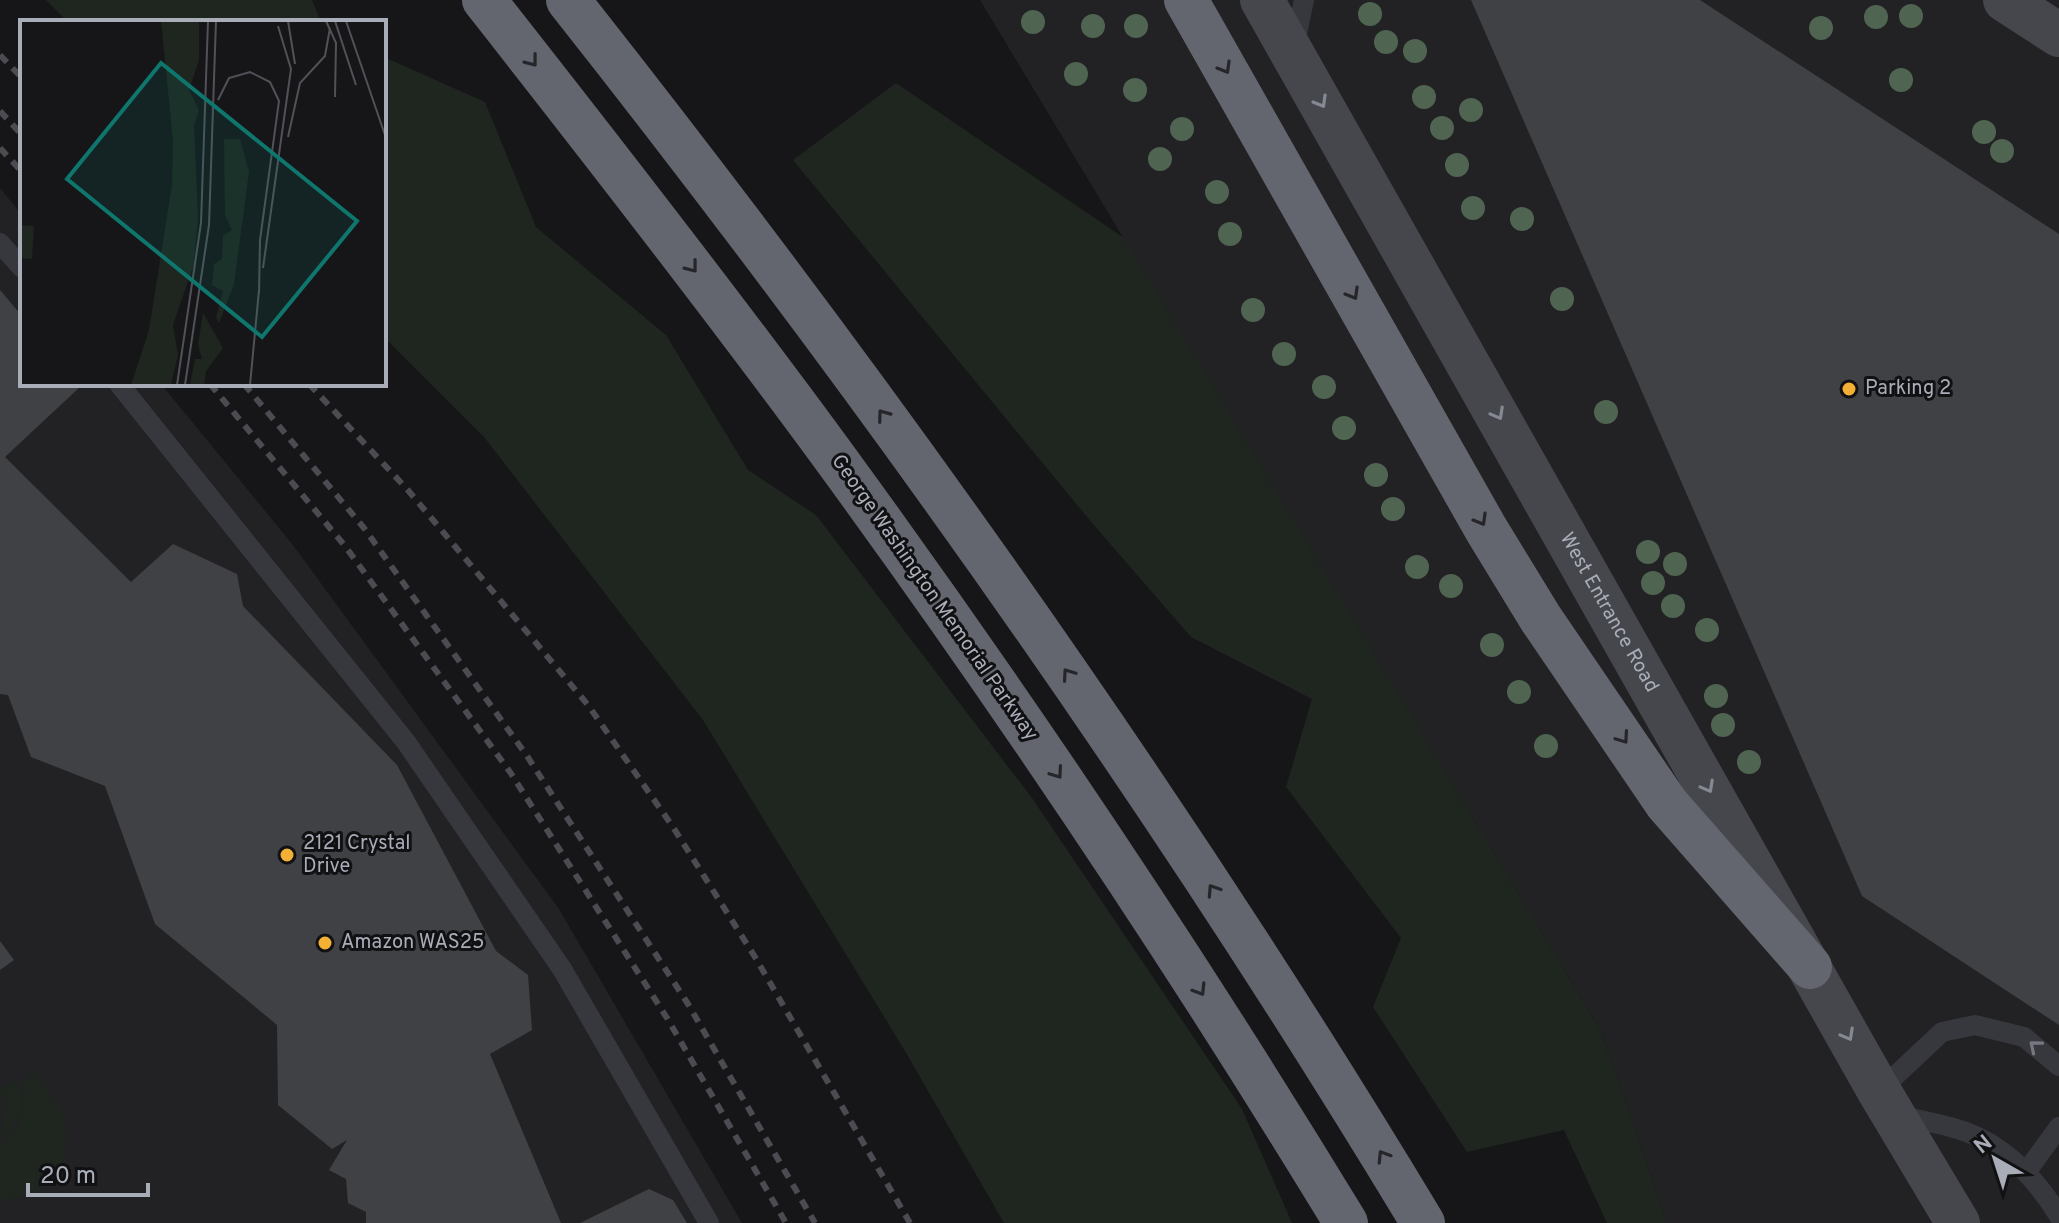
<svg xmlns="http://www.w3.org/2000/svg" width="2059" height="1223" font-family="Overpass,sans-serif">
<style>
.built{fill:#222225}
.green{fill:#1e261f}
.building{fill:#404145}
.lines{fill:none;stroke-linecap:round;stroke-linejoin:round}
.lane{stroke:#37383d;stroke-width:20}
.secondary{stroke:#45474d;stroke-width:44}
.highway{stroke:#63666e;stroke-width:44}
.rail{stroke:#4a4c52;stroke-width:6;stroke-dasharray:10 8;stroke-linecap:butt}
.tree{fill:#506452}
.oneway{stroke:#26262a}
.oneway2{stroke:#858993}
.oneway3{stroke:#757881}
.poi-dot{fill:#f2b134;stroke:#111113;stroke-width:3}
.labels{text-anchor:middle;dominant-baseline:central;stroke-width:6;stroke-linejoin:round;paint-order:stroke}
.poi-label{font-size:20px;fill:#a8adb8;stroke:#111113;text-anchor:start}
.street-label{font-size:20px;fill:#a8adb8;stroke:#111113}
.inset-road{fill:none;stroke:#505258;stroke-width:2}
.view{fill:#0f766e;fill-opacity:0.15;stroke:#0f766e;stroke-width:4}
.inset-edge{fill:none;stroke:#a8adb8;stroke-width:4}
</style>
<rect width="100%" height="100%" fill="#161618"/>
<g class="built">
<path d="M 980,0 L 2059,0 L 2059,1223 L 1667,1223 L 1601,1031 Z"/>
<path d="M 0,188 L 22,215 L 22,384 L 161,384 L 293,545 L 559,909 L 742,1223 L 0,1223 Z"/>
</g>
<g class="green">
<path d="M 46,0 L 312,0 L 321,22 L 68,22 Z"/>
<path d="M 384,57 L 485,102 L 536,227 L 666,335 L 748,470 L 816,515 L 1032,798 L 1242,1109 L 1292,1223 L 1004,1223 L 905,1051 L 703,720 L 484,437 L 384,337 Z"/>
<path d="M 896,83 L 1124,238 L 1601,1031 L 1667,1223 L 1607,1223 L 1564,1130 L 1467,1152 L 1373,1007 L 1401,938 L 1286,787 L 1312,699 L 1191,637 L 1092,523 L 793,160 Z"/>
<path d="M 35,1073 C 42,1083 51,1093 57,1103 C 75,1136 67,1175 33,1194 C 25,1198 12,1198 3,1200 L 0,1199 L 0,1144 C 23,1128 29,1109 21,1082 Z"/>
<path d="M 15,1079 C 30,1102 21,1126 0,1140 C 0,1122 10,1110 6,1092 L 0,1095 L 0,1090 Z"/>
</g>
<g class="building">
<path d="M 1471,0 L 1700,0 L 2059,234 L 2059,1025 L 1862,896 Z"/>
<path d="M 0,290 L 22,316 L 22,384 L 79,384 L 81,386 L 5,457 L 131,582 L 173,544 L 237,574 L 243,606 L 397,765 L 496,951 L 528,975 L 532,1030 L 490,1054 L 561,1223 L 366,1223 L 366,1212 L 348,1203 L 346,1179 L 329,1170 L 347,1140 L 332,1149 L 278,1105 L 277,1025 L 155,924 L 105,786 L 31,757 L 8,695 L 0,694 Z"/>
<path d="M 0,941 L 14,960 L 0,970 Z"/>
<path d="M 649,1189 L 673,1200 L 687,1223 L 580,1223 Z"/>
</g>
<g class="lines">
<g class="lane">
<path d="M 1294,48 L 1304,0"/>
<path d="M 0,243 L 22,268"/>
<path d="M 119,384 L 406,742 L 562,969 L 709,1223"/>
<path d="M 1879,1091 L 1942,1032 L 1975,1025 L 2024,1037 L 2059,1066"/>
<path d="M 1896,1115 C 1919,1120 1946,1124 1969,1133 C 2008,1149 2037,1180 2059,1216"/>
<path d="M 2027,1171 L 2059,1127"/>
</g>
<g class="secondary">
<path id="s1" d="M 1262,0 L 1879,1091 L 1958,1223"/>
<path d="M 2005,0 L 2059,35"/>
</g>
<g class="highway">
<path d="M 484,0 C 602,150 719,300 832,454 C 1014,703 1186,960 1346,1223"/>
<path d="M 568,0 C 877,391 1166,797 1423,1223"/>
<path d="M 1186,0 L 1486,529 L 1541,619 L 1667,804 L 1810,967"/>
</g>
<g class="rail">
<path d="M 0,55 L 22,78"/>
<path d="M 0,111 L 22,135"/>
<path d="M 0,148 L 22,172"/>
<path d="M 210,384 L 345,546 L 510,772 L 667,1018 L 786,1223"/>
<path d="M 244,384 L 364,528 L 527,756 L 688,1004 L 815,1223"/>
<path d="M 309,384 L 407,489 L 588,705 L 673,827 L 755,957 L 910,1223"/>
</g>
</g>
<g class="tree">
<circle cx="1370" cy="14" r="12"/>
<circle cx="1911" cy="16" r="12"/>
<circle cx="1876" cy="17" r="12"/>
<circle cx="1033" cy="22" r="12"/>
<circle cx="1093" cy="26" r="12"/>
<circle cx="1136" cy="26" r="12"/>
<circle cx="1821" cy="28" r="12"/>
<circle cx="1386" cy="42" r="12"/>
<circle cx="1415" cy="51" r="12"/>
<circle cx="1076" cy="74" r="12"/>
<circle cx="1901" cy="80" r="12"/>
<circle cx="1135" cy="90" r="12"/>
<circle cx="1424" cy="97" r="12"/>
<circle cx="1471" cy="110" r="12"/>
<circle cx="1442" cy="128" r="12"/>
<circle cx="1182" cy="129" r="12"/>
<circle cx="1984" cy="132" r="12"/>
<circle cx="2002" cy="151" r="12"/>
<circle cx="1160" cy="159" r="12"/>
<circle cx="1457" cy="165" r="12"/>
<circle cx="1217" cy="192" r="12"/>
<circle cx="1473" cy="208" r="12"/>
<circle cx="1522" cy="219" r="12"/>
<circle cx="1230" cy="234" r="12"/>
<circle cx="1562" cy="299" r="12"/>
<circle cx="1253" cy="310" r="12"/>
<circle cx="1284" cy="354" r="12"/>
<circle cx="1324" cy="387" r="12"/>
<circle cx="1606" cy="412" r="12"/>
<circle cx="1344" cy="428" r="12"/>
<circle cx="1376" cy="475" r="12"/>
<circle cx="1393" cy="509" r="12"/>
<circle cx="1648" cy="552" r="12"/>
<circle cx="1675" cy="564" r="12"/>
<circle cx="1417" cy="567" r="12"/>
<circle cx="1653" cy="583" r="12"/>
<circle cx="1451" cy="586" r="12"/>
<circle cx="1673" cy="606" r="12"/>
<circle cx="1707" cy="630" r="12"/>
<circle cx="1492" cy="645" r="12"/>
<circle cx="1519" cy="692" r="12"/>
<circle cx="1716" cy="696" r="12"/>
<circle cx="1723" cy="725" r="12"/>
<circle cx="1546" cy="746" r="12"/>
<circle cx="1749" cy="762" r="12"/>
</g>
<defs><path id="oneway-chevron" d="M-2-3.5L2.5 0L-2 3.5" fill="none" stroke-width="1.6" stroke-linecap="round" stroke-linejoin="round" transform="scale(2)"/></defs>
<g class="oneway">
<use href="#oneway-chevron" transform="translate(532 61) rotate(52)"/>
<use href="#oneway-chevron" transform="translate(1225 68) rotate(60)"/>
<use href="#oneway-chevron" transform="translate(692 267) rotate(52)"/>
<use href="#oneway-chevron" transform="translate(1353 294) rotate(60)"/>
<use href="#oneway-chevron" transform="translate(883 415) rotate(-126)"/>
<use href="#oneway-chevron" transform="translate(1481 520) rotate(60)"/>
<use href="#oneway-chevron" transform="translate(1068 674) rotate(-125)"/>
<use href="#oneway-chevron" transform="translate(1623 738) rotate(55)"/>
<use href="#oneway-chevron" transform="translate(1057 773) rotate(55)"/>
<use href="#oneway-chevron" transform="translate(1213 890) rotate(-123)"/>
<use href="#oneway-chevron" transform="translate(1200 990) rotate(58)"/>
<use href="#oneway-chevron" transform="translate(1383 1156) rotate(-122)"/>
</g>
<g class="oneway2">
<use href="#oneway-chevron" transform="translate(1321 102) rotate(60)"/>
<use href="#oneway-chevron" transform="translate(1498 414) rotate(61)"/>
<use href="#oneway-chevron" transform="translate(1708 787) rotate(61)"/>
<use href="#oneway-chevron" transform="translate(1848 1035) rotate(61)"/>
</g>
<use class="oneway3" href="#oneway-chevron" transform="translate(2035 1046) rotate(-140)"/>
<g class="poi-dot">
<circle cx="1849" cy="389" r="8"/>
<circle cx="287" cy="855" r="8"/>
<circle cx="325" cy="943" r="8"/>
</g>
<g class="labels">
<g class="poi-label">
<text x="1865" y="389">Parking 2</text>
<text x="303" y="844">2121 Crystal<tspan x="303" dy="23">Drive</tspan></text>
<text x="341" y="943">Amazon WAS25</text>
</g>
<g class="street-label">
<text transform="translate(934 598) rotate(55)">George Washington Memorial Parkway</text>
<text stroke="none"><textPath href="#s1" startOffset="704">West Entrance Road</textPath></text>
</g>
</g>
<g transform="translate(20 20)">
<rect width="366" height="366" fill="#161618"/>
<path d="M 141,1 L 179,1 L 179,40 L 169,70 L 179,90 L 174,105 L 178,198 L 174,244 L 153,305 L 158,335 L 151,365 L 111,365 L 129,310 L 152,165 L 153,121 ZM 204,119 L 220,119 L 229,152 L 214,264 L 199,303 L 196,297 L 203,271 L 192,265 L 194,244 L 202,239 L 203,216 L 212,210 L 205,195 ZM 0,205 L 14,206 L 12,239 L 0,238 ZM 183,293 L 203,328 L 186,351 L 184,365 L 170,365 L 175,339 L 182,339 L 178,325 Z" fill="#1e261f"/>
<path class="inset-road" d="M 268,1 L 275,44M 306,1 L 316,23 L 315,77M 315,1 L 336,65M 326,1 L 366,118M 198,80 L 209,58 L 230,52 L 250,62 L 259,81 L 240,220 L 239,274M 268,117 L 280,63 L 305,36 L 310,8M 243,248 L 271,49 L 258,6M 157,365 L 181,203 L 188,1M 165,365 L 189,205 L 196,1M 230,365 L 239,270"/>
<path class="view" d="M 141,43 L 337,201 L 242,317 L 47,159 Z"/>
<rect width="366" height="366" class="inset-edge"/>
</g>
<g transform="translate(1995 1159) rotate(321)" stroke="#111113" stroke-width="6" paint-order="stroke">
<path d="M0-6L14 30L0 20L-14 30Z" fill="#a8adb8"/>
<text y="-12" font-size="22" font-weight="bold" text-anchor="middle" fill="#a8adb8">N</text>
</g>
<path d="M28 1183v12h120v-12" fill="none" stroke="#a8adb8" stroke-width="4"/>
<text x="40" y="1183" font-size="24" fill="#a8adb8" stroke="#111113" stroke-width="6" paint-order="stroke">20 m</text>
</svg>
